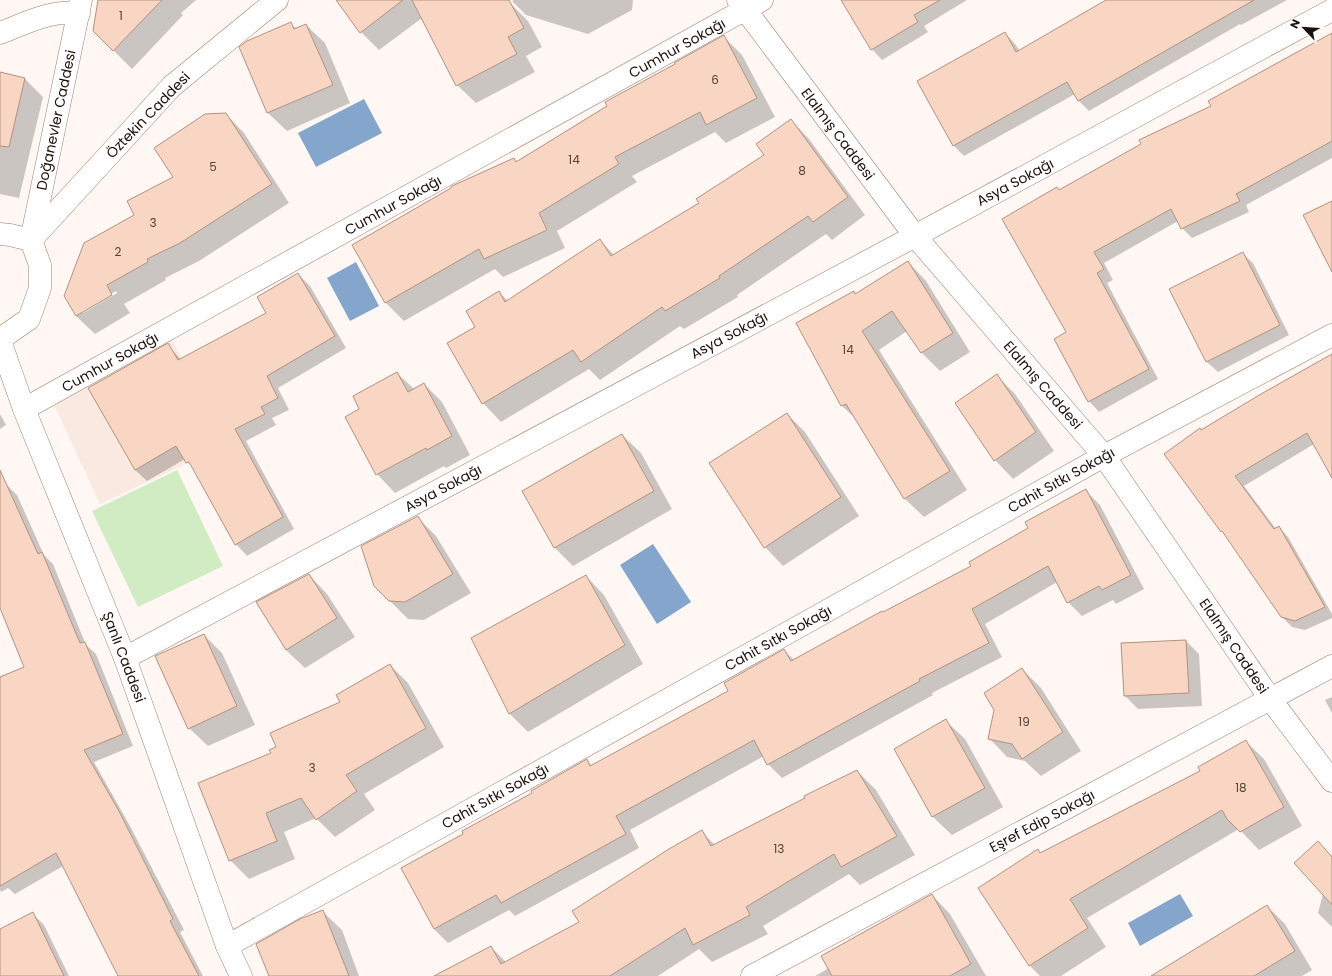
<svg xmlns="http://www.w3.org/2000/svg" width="1332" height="976" font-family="Poppins,sans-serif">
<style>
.built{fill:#fae9e0}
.green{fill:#d1ebc3}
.water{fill:#84a5cc}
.shadow{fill:#0003;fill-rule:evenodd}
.building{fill:#f8d6c3;stroke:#b29280}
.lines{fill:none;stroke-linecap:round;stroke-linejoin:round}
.minor-casing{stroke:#9d7e6d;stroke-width:23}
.tertiary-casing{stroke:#9d7e6d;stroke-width:23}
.minor{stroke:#fff;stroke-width:22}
.tertiary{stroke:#fff;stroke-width:22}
.labels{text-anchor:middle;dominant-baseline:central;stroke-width:3;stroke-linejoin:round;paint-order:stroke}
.number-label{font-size:12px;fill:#544239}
.street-label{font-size:14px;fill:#1d110b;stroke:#fff}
</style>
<rect width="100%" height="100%" fill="#fef7f3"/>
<path class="built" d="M 169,335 L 230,443 L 100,504 L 52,400 Z"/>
<path class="green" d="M 177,470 L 223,566 L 138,607 L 92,511 Z"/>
<g class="water">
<path d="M 364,99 L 382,133 L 316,167 L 298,133 Z"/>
<path d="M 356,262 L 379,306 L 350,321 L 327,278 Z"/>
<path d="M 653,544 L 691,602 L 657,624 L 620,565 Z"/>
<path d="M 1180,894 L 1193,916 L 1140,946 L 1128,923 Z"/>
</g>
<g class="shadow">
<path d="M 99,0 L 196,0 L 181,13 L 183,15 L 132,69 L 112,49 Z"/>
<path d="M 337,0 L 503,0 L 509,2 L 528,21 L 542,47 L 526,56 L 535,72 L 476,103 L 457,85 L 422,18 L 379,50 L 361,32 Z"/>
<path d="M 514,0 L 633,0 L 632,10 L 588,34 L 526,15 L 512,1 Z"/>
<path d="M 843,0 L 967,0 L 924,26 L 928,32 L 882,60 L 872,49 Z"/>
<path d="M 1108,0 L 1287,0 L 1241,25 L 1240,24 L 1089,111 L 1079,101 L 1075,94 L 964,156 L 954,146 L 1005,33 L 1015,44 L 1020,51 Z"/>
<path d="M 290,23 L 297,29 L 306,25 L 325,43 L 350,103 L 287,131 L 268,113 L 240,48 Z"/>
<path d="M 1332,34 L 1332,158 L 1246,205 L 1249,212 L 1192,238 L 1182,228 L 1178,221 L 1104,263 L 1113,280 L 1107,283 L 1158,379 L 1099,412 L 1089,401 L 1068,332 L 1060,191 L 1213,107 Z"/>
<path d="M 724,37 L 742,55 L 775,117 L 726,143 L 715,132 L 632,176 L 637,182 L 557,231 L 565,248 L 503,277 L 495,269 L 404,321 L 386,303 L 353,246 L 514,159 L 518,163 L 676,65 Z"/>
<path d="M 0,73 L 25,79 L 43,97 L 19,198 L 0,194 Z"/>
<path d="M 226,114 L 244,133 L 289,203 L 199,261 L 165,278 L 166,280 L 124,304 L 130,313 L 95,334 L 76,316 L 135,215 L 175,178 ZM 116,291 L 117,293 L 83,313 L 83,311 Z"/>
<path d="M 791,120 L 809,139 L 865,215 L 832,240 L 826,234 L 737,295 L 738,297 L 684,329 L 680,326 L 600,380 L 589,369 L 501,422 L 483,403 L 477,327 L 499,292 L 508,301 L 600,240 L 614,255 L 700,204 L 765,155 Z"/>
<path d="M 1242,253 L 1253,263 L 1289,335 L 1218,372 L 1207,362 L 1171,290 Z"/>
<path d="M 908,262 L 926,281 L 970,352 L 940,371 L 922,353 L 907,331 L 879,350 L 967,490 L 924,517 L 905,499 L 857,420 L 842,406 L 797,323 L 856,295 Z"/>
<path d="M 298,274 L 310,286 L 346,348 L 278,388 L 289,410 L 272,418 L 276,425 L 246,441 L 294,529 L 247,556 L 236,544 L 195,470 L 185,459 L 147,481 L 135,470 L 168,345 L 181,360 L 268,313 Z"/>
<path d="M 1332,355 L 1332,471 L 1314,444 L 1244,486 L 1276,529 L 1279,527 L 1288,537 L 1332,614 L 1332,618 L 1305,630 L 1292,627 L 1282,617 L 1226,536 L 1222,531 L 1201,431 Z"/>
<path d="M 397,373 L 414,389 L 424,384 L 442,402 L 470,455 L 446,468 L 444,466 L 395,493 L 377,474 L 361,409 Z"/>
<path d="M 997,376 L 1015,394 L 1054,451 L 1013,479 L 995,460 Z"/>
<path d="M 0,414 L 6,425 L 0,429 Z"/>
<path d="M 787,414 L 805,432 L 859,516 L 783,566 L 765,547 Z"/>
<path d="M 622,435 L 641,453 L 672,509 L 573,566 L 554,547 Z"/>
<path d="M 6,484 L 17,495 L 44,555 L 53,564 L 86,645 L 96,654 L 133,746 L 94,762 L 130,826 L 184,930 L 180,932 L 203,976 L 119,976 L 63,866 L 15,894 L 8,888 L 1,892 L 0,890 L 0,677 L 25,667 L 0,605 L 0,487 Z"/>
<path d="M 1086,491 L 1100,505 L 1144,589 L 1116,604 L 1113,600 L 1082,616 L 1068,602 L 1057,582 L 985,624 L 1002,657 L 932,693 L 933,695 L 782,778 L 768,764 L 764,756 L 630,830 L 639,848 L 515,916 L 509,910 L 448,943 L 434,929 L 465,834 L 587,761 L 592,766 L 729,691 L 784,650 L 794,660 L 972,567 Z"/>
<path d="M 417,517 L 436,536 L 471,593 L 424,620 L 408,619 L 375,586 Z"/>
<path d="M 309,575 L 327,594 L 355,637 L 305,668 L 286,650 L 257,603 Z"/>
<path d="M 586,576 L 604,595 L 643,664 L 528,732 L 509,713 Z"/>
<path d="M 204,635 L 222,653 L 255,725 L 208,746 L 189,728 Z"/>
<path d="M 1186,641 L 1199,654 L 1202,706 L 1138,709 L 1125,696 Z"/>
<path d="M 390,665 L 408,683 L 444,747 L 364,794 L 375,810 L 335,837 L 316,818 L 284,832 L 295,859 L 249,879 L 230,860 L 272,754 L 277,747 L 342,703 Z"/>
<path d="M 1022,669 L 1041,688 L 1081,751 L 1041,776 L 1025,761 L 1007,757 L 989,738 Z"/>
<path d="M 1332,697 L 1332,713 L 1325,700 Z"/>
<path d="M 946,721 L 965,739 L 1003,807 L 952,835 L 933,817 L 896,749 Z"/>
<path d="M 1245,741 L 1264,759 L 1302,826 L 1259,850 L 1239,829 L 1087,918 L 1106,947 L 1061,976 L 1040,976 L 1030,966 L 980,888 L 1040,854 L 1202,772 Z"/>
<path d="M 857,771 L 876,790 L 915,855 L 860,885 L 849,874 L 763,926 L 768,934 L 712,962 L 699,949 L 658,976 L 443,976 L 491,947 L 506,962 L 580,922 L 701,831 L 715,845 Z"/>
<path d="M 1318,843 L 1332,856 L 1332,927 L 1318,913 L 1323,894 Z"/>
<path d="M 932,895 L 950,914 L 986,976 L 815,976 L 829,968 Z"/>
<path d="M 1267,906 L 1285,924 L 1312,970 L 1302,976 L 1159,976 Z"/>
<path d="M 323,912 L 342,930 L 359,976 L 270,976 Z"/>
<path d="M 33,914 L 44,925 L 69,976 L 0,976 L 0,930 Z"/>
</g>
<g class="building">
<path d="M 98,0 L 162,0 L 113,51 L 93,31 Z"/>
<path d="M 336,0 L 403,0 L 360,33 Z"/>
<path d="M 412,0 L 509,0 L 524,28 L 508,37 L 517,54 L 456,86 Z"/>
<path d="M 841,0 L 940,0 L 914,15 L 918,22 L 871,50 Z"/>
<path d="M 1106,0 L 1254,0 L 1078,101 L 1067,82 L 953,146 L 917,81 L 1005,32 L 1016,52 Z"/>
<path d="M 291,22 L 294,29 L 306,24 L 333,85 L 267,113 L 239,47 L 247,41 Z"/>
<path d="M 1332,33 L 1332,141 L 1236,194 L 1240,201 L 1181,229 L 1171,209 L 1094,252 L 1104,269 L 1097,273 L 1149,369 L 1088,402 L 1054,339 L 1066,332 L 1002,219 L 1057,187 L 1059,190 L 1141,144 L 1139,140 L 1211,106 L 1208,101 Z"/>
<path d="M 724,35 L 757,98 L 706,125 L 700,112 L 615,157 L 619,164 L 539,213 L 547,230 L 484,259 L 479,249 L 385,303 L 352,245 L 451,188 L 452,186 L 514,158 L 516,162 L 607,106 L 605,102 L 675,64 L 674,63 Z"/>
<path d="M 0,72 L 25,78 L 9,147 L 0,146 Z"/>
<path d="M 226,113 L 272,184 L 180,243 L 147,259 L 148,262 L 107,285 L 112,295 L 76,316 L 64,296 L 84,243 L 134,215 L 127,201 L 173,177 L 154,148 L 205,114 Z"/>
<path d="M 791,119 L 848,197 L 813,222 L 808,216 L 719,276 L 720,278 L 665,311 L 662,307 L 581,362 L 573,350 L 482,404 L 447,343 L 475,327 L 466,311 L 499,291 L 505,302 L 600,239 L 611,256 L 699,203 L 696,199 L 764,155 L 756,144 Z"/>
<path d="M 1332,201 L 1332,272 L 1303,215 Z"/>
<path d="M 1243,252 L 1280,325 L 1206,362 L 1169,289 Z"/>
<path d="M 908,261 L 953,333 L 921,353 L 892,311 L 862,331 L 950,471 L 904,499 L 846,404 L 841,406 L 796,323 L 854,291 L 855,294 Z"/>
<path d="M 298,273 L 335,336 L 267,376 L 278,398 L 261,407 L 265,414 L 235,429 L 283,517 L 235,545 L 189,462 L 186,463 L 176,446 L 135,470 L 88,388 L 168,343 L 178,360 L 266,313 L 257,297 Z"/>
<path d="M 1332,354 L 1332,478 L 1307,433 L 1235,476 L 1274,529 L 1279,526 L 1325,607 L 1295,621 L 1281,617 L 1222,531 L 1221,532 L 1164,454 L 1200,428 L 1201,430 L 1261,394 Z"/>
<path d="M 397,372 L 408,392 L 424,383 L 452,436 L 427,450 L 426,448 L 376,475 L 345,417 L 359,409 L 353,396 Z"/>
<path d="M 997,374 L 1036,432 L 994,461 L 955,403 Z"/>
<path d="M 787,413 L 841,497 L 764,548 L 709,463 Z"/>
<path d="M 622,434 L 654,491 L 554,548 L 522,491 Z"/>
<path d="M 0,470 L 38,554 L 42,552 L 80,643 L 85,642 L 123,734 L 84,750 L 120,813 L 173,919 L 170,921 L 199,976 L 118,976 L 56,853 L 0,886 L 0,677 L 24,667 L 0,608 Z"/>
<path d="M 1086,489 L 1131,575 L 1102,590 L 1099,586 L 1067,603 L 1048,566 L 972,609 L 989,643 L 919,679 L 920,681 L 767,765 L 754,740 L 616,816 L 626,834 L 501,903 L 496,895 L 434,929 L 401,868 L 463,834 L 462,831 L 532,793 L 531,791 L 587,759 L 590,766 L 728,691 L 724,683 L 784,649 L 791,661 L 882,611 L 883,612 L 971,566 L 969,562 L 1028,528 L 1025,522 Z"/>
<path d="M 418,516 L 453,574 L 405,602 L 389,601 L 374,586 L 361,546 Z"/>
<path d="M 309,574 L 337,618 L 286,650 L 256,602 Z"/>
<path d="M 586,575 L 625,645 L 509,714 L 471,638 Z"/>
<path d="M 204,634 L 237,706 L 188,729 L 155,656 Z"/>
<path d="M 1186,640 L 1189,693 L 1124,696 L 1121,643 Z"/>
<path d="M 390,664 L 426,728 L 346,775 L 357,791 L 316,820 L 301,798 L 266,813 L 277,841 L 229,861 L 198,783 L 271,753 L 269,750 L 276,747 L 270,733 L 340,702 L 336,695 Z"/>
<path d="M 1022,668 L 1063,732 L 1022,759 L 1012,744 L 988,739 L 994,710 L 984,693 Z"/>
<path d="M 946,719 L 985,788 L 932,817 L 894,749 Z"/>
<path d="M 1246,740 L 1284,807 L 1240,832 L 1227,819 L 1222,810 L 1070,899 L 1088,928 L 1029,966 L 978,888 L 1038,849 L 1040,853 L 1200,771 L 1198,767 Z"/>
<path d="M 857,770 L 897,836 L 841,867 L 834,854 L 746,907 L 750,915 L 693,945 L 685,928 L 610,976 L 434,976 L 491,946 L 501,964 L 579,922 L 572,911 L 669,849 L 702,830 L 711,846 L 805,798 L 804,796 Z"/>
<path d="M 1318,841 L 1332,857 L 1332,905 L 1294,863 Z"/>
<path d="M 932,894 L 971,964 L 950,976 L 832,976 L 821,956 Z"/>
<path d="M 1267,905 L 1295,951 L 1254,976 L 1151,976 Z"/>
<path d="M 323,910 L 349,976 L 269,976 L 256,944 L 300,919 Z"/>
<path d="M 33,912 L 64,976 L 0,976 L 0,929 Z"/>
</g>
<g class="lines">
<g class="minor-casing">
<g id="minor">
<path d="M 0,33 C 26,23 50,10 79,13"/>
<path d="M 0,234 L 10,235 L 31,240"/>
<path d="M 31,240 L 172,86 L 277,0"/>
<path d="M 31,240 L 81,0"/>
<path d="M 0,339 L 29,319 L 40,288 L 40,265 L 31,240"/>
<path d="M 0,341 L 24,409 L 125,658 L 227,946 L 241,976"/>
<path d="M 24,409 L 762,0"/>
<path d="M 125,658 L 915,236 L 1332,10"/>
<path d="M 227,946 L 1104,456 L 1332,335"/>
<path d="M 752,976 L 1332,666"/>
</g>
</g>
<g class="tertiary-casing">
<path id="tertiary" d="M 738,0 L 915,236 L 1104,456 L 1271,700 L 1332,781"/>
</g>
<use href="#minor" class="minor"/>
<use href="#tertiary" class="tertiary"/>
</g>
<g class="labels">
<g class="number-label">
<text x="121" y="15">1</text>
<text x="715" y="79">6</text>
<text x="574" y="159">14</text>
<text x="213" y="166">5</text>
<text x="802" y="170">8</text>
<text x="153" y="222">3</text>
<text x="118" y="251">2</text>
<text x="848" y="349">14</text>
<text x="1024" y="721">19</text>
<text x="312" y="767">3</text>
<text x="1241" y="787">18</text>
<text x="779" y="848">13</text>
</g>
<g class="street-label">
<text transform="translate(677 48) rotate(-29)">Cumhur Sokağı</text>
<text transform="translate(148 115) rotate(-46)">Öztekin Caddesi</text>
<text transform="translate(56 120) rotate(-78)">Doğanevler Caddesi</text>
<text transform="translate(838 134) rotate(53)">Elalmış Caddesi</text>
<text transform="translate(1015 182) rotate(-28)">Asya Sokağı</text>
<text transform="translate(393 205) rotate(-29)">Cumhur Sokağı</text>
<text transform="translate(729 335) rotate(-28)">Asya Sokağı</text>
<text transform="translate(110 362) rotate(-29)">Cumhur Sokağı</text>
<text transform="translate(1043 385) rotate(49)">Elalmış Caddesi</text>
<text transform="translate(1061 480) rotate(-29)">Cahit Sıtkı Sokağı</text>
<text transform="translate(443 488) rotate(-28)">Asya Sokağı</text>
<text transform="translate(778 638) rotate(-29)">Cahit Sıtkı Sokağı</text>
<text transform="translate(1234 646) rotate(56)">Elalmış Caddesi</text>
<text transform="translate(124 657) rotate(69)">Şanlı Caddesi</text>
<text transform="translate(495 796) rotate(-29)">Cahit Sıtkı Sokağı</text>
<text transform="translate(1042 821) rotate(-28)">Eşref Edip Sokağı</text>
</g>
</g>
<g transform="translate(1304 28) rotate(295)" stroke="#ffffff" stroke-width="3" paint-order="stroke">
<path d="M0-3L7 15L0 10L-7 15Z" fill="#1d110b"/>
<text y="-6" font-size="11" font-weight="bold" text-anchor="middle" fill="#1d110b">N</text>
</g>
</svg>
